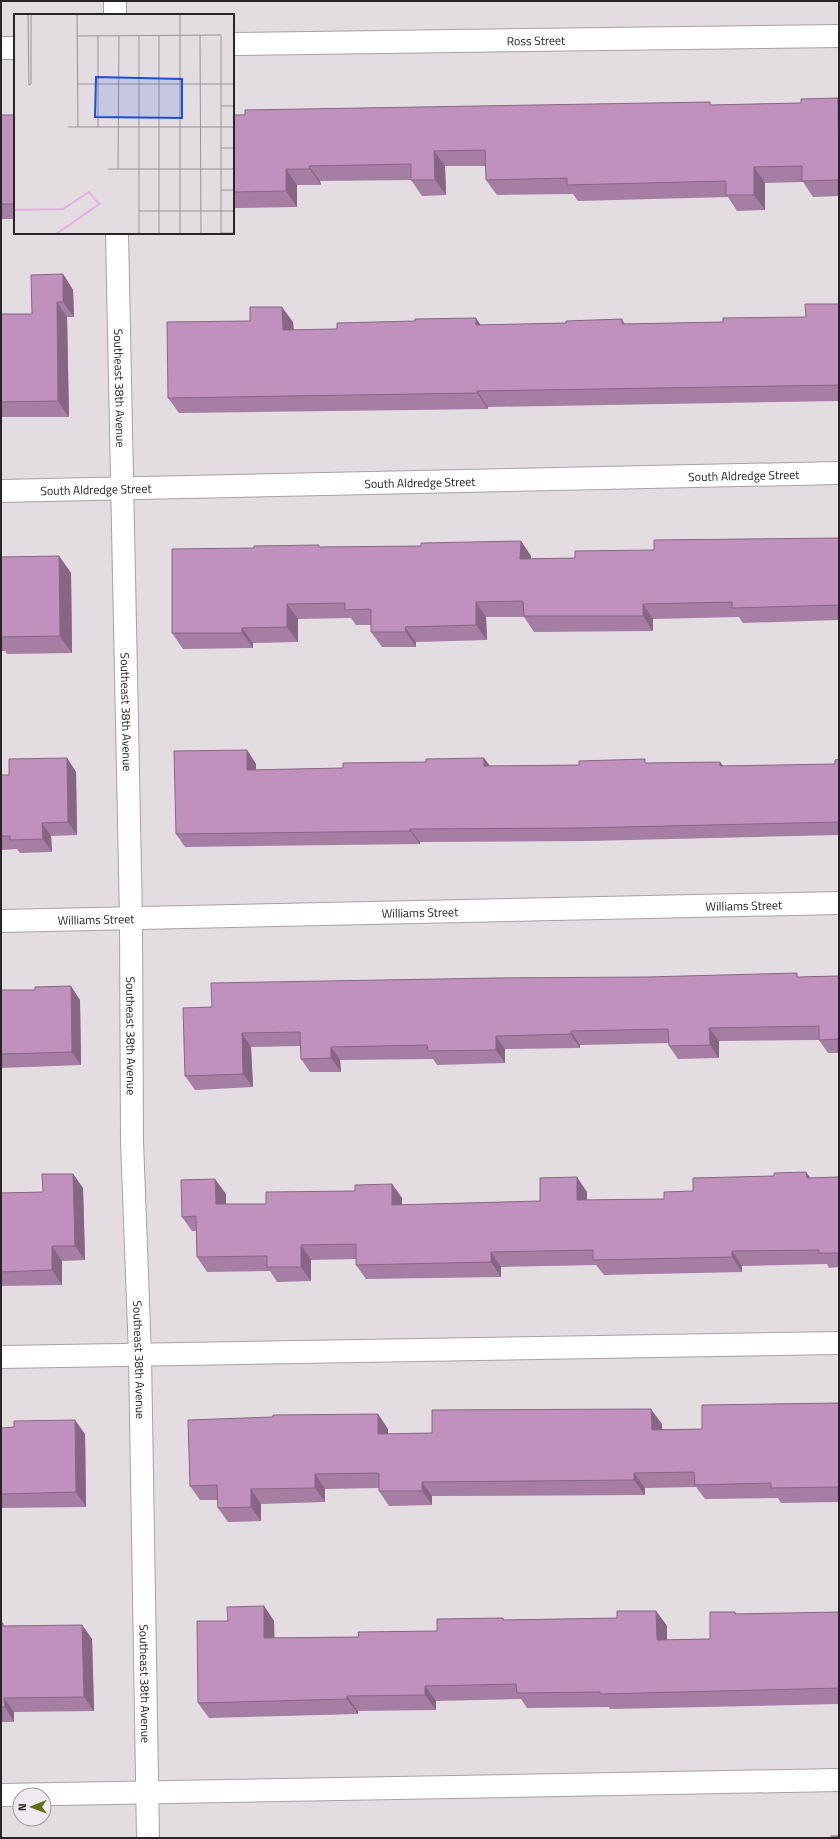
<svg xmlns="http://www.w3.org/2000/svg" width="840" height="1839" font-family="'Titillium Web',sans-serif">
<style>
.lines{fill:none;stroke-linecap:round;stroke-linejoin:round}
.minor-casing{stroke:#a6a1a6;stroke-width:24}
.tertiary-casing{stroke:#a6a1a6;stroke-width:24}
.minor{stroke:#fff;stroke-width:22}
.tertiary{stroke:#fff;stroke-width:22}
.wall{fill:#a67da3}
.shaded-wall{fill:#876684}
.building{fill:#c191bd;stroke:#876684}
.labels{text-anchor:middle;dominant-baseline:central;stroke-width:3.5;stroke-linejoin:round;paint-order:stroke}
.street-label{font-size:12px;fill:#272527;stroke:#f0eaf0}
.inset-river{fill:none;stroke:#e3b1df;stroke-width:2}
.inset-road{fill:none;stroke:#989397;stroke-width:1}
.view{fill:#1d4ed8;fill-opacity:0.15;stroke:#1d4ed8;stroke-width:2}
.inset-edge{fill:none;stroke:#272527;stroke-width:2}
</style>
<rect width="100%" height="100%" fill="#e3dde2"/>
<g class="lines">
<g class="minor-casing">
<g id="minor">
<path d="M 115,1 L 115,15"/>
<path id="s1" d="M 117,233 L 131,919 L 132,1141 L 140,1355 L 148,1838"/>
<path id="s2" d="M 1,491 L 839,473"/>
<path id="s3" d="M 1,921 L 839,903"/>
<path d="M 1,1357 L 839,1343"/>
<path d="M 1,1795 L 839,1780"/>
</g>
</g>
<g class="tertiary-casing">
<g id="tertiary">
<path id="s4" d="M 233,44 L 839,36"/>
<path d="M 1,48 L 15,48"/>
</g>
</g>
<use href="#minor" class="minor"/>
<use href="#tertiary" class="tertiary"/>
</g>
<g class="wall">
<path d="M 839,99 L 839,196 L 813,197 L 803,182 L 765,183 L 765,210 L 737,211 L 728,197 L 578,201 L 573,194 L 497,195 L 486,180 L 486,166 L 445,166 L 446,195 L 422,196 L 411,180 L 320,181 L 321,185 L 297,185 L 297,207 L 233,208 L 233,115 L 801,103 Z"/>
<rect x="1" y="115" width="14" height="104"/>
<path d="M 63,274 L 73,290 L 74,317 L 67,317 L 69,417 L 1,417 L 1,314 L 32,314 Z"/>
<path d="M 839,304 L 839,401 L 488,407 L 488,409 L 179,413 L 168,398 L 250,321 L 293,322 L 294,330 L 481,325 L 566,323 L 622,319 L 625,324 L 723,322 L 806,317 Z"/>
<path d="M 839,538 L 839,620 L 743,623 L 739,617 L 653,619 L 653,631 L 534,632 L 524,617 L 486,617 L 487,640 L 416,642 L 416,647 L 382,647 L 371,632 L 371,625 L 356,625 L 351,618 L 298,619 L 298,642 L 253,643 L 253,648 L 183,649 L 172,633 L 321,547 L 421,546 L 521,541 L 531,556 L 531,559 L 575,558 L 654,550 Z"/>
<path d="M 59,556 L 71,573 L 72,653 L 7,654 L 5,651 L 1,651 L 1,557 Z"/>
<path d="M 247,750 L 256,764 L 256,770 L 579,765 L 720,762 L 723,766 L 835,764 L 839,759 L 839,835 L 589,841 L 420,842 L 420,844 L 185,847 L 176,834 Z"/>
<path d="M 67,758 L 76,772 L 77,835 L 51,836 L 52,852 L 20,853 L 17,849 L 1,850 L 1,775 L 9,775 Z"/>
<path d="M 839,976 L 839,1053 L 828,1053 L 819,1040 L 719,1041 L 719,1058 L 678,1059 L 669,1046 L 669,1043 L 580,1045 L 580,1048 L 505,1049 L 505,1063 L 437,1065 L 433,1059 L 340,1060 L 341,1072 L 310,1072 L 301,1059 L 300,1046 L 251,1047 L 253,1087 L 195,1090 L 185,1076 L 212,1007 L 799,977 Z"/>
<path d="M 1,990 L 80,1000 L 81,1065 L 1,1068 Z"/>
<path d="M 806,1172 L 810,1178 L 839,1177 L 839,1267 L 829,1268 L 827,1264 L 742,1266 L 742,1272 L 604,1275 L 596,1265 L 501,1267 L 501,1277 L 366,1279 L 356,1265 L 356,1259 L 311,1260 L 311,1281 L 277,1282 L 270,1271 L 207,1272 L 197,1257 L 196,1231 L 192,1231 L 182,1217 L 226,1194 L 226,1204 L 266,1204 L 355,1191 L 392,1184 L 402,1198 L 402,1205 L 540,1201 L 587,1192 L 587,1200 L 664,1199 L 693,1191 L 774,1176 Z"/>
<path d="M 73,1174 L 83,1188 L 85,1260 L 62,1261 L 62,1285 L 1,1286 L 1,1193 L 43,1192 Z"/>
<path d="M 839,1403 L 839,1502 L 781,1503 L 778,1498 L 705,1499 L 696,1487 L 645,1488 L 645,1495 L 432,1496 L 432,1505 L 389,1506 L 379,1491 L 379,1488 L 325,1489 L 325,1502 L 261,1504 L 261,1521 L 228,1522 L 218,1508 L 217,1500 L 200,1500 L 190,1486 L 388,1429 L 388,1434 L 432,1433 L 662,1424 L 662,1429 L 702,1429 Z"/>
<path d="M 1,1428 L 85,1434 L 86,1507 L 1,1508 Z"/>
<path d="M 264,1606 L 274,1621 L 274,1638 L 359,1637 L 437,1631 L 503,1618 L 504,1620 L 617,1618 L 656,1611 L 667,1626 L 667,1640 L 710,1639 L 735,1612 L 736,1614 L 839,1612 L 839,1704 L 610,1709 L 609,1707 L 527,1708 L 521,1699 L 436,1701 L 436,1710 L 358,1711 L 358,1714 L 209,1718 L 198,1703 L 228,1621 Z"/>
<path d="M 1,1623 L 5,1626 L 82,1625 L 92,1639 L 94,1711 L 14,1712 L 14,1722 L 1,1722 Z"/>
</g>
<g class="shaded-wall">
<path d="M 838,98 L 839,99 L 839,143 Z"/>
<path d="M 434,151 L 445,166 L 446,195 L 435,180 Z"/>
<path d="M 309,166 L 320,181 L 321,185 L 310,169 Z"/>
<path d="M 754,167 L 765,183 L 765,210 L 754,195 Z"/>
<path d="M 286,169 L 297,185 L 297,207 L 286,191 Z"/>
<path d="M 63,274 L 73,290 L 74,317 L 63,302 Z"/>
<path d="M 57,302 L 67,317 L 69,417 L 58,401 Z"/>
<path d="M 282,307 L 293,322 L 294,346 L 283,330 Z"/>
<path d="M 476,318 L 487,334 L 476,325 Z"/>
<path d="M 477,391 L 488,407 L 488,409 L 477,393 Z"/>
<path d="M 521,541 L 531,556 L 531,574 L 520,559 Z"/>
<path d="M 59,556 L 71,573 L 72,653 L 60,636 Z"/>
<path d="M 476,602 L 486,617 L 487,640 L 476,625 Z"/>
<path d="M 287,604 L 298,619 L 298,642 L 287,627 Z"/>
<path d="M 643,604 L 653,619 L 653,631 L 643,616 Z"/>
<path d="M 405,627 L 416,642 L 416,647 L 406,632 Z"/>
<path d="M 242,628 L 253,643 L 253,648 L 242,633 Z"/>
<path d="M 247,750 L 256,764 L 256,783 L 247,770 Z"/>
<path d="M 67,758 L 76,772 L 77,835 L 68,822 Z"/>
<path d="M 484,758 L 494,771 L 484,766 Z"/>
<path d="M 720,762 L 729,775 L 720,766 Z"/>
<path d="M 42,823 L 51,836 L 52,852 L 43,839 Z"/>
<path d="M 410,829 L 420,842 L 420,844 L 410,831 Z"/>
<path d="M 71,986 L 80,1000 L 81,1065 L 72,1052 Z"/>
<path d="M 709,1028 L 719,1041 L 719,1058 L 710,1045 Z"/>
<path d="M 571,1031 L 580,1045 L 580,1048 L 571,1034 Z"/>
<path d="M 242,1033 L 251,1047 L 253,1087 L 243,1074 Z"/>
<path d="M 496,1036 L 505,1049 L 505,1063 L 496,1050 Z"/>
<path d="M 331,1047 L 340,1060 L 341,1072 L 331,1058 Z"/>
<path d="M 806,1172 L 817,1187 L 807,1178 Z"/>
<path d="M 73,1174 L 83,1188 L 85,1260 L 75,1246 Z"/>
<path d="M 577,1177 L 587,1192 L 587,1215 L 577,1200 Z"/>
<path d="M 215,1179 L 226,1194 L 226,1219 L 216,1204 Z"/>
<path d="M 392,1184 L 402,1198 L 402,1219 L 392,1205 Z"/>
<path d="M 301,1245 L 311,1260 L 311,1281 L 301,1267 Z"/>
<path d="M 52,1246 L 62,1261 L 62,1285 L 52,1270 Z"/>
<path d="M 732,1251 L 742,1266 L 742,1272 L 732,1257 Z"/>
<path d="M 491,1252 L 501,1267 L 501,1277 L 491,1262 Z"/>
<path d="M 651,1409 L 662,1424 L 662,1444 L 652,1430 Z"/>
<path d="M 378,1414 L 388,1429 L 388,1449 L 378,1434 Z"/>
<path d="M 75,1420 L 85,1434 L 86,1507 L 76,1492 Z"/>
<path d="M 634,1473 L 645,1488 L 645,1495 L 634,1480 Z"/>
<path d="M 315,1474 L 325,1489 L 325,1502 L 315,1488 Z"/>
<path d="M 422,1482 L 432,1496 L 432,1505 L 422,1491 Z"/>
<path d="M 251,1489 L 261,1504 L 261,1521 L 251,1507 Z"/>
<path d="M 264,1606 L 274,1621 L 275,1653 L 264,1638 Z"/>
<path d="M 656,1611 L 667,1626 L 667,1655 L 657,1640 Z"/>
<path d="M 82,1625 L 92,1639 L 94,1711 L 84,1697 Z"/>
<path d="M 425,1686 L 436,1701 L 436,1710 L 425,1695 Z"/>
<path d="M 347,1696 L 358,1711 L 358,1714 L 347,1699 Z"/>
<path d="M 4,1698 L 14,1712 L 14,1722 L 5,1707 Z"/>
</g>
<g class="building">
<path d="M 838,98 L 839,180 L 802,181 L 802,166 L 754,167 L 754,195 L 726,195 L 726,181 L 567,185 L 567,178 L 486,180 L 485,150 L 434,151 L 435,180 L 411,180 L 411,164 L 309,166 L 310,169 L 286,169 L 286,191 L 233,192 L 233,115 L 245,115 L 245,110 L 710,102 L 710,105 L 801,103 L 801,99 Z"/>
<rect x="1" y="115" width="14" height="89"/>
<path d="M 63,274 L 63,302 L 57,302 L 58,401 L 1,402 L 1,314 L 32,314 L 31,275 Z"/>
<path d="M 805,304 L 839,304 L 839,385 L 477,391 L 477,393 L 168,398 L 167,322 L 250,321 L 250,307 L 282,307 L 283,330 L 337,329 L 337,323 L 415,321 L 415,319 L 476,318 L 476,325 L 566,323 L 566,321 L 622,319 L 622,324 L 723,322 L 723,318 L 806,317 Z"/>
<path d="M 839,538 L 839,605 L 732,608 L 732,602 L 643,604 L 643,616 L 524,616 L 523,601 L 476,602 L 476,625 L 405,627 L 406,632 L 371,632 L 371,609 L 345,610 L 345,603 L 287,604 L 287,627 L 242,628 L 242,633 L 172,633 L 172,549 L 254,548 L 254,546 L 319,545 L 319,547 L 421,546 L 421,543 L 521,541 L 520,559 L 575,558 L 575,551 L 654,550 L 654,540 Z"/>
<path d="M 59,556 L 60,636 L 1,637 L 1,557 Z"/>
<path d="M 247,750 L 247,770 L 343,768 L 343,763 L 426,762 L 426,759 L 484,758 L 484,766 L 579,765 L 579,761 L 645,759 L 645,763 L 720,762 L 720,766 L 835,764 L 835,760 L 839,759 L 839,822 L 580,828 L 410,829 L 410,831 L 176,834 L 174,751 Z"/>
<path d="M 67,758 L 68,822 L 42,823 L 43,839 L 10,840 L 10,836 L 1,836 L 1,775 L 9,775 L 9,759 Z"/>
<path d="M 797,973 L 797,977 L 839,976 L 839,1039 L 819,1040 L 819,1026 L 709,1028 L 710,1045 L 669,1046 L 668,1029 L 571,1031 L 571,1034 L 496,1036 L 496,1050 L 428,1051 L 427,1045 L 331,1047 L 331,1058 L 301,1059 L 300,1032 L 242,1033 L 243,1074 L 185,1076 L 183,1008 L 212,1007 L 211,983 L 495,978 L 647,977 Z"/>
<path d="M 71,986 L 72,1052 L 1,1054 L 1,990 L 35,990 L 35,987 Z"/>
<path d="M 806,1172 L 807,1178 L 839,1177 L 839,1253 L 819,1253 L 819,1250 L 732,1251 L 732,1257 L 593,1260 L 593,1250 L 491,1252 L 491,1262 L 356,1265 L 356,1244 L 301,1245 L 301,1267 L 267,1267 L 267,1256 L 197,1257 L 196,1216 L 182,1217 L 181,1180 L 215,1179 L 216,1204 L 266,1204 L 266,1192 L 355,1191 L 355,1185 L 392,1184 L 392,1205 L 540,1201 L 540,1178 L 577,1177 L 577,1200 L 664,1199 L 664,1192 L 693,1191 L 693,1178 L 774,1176 L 774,1173 Z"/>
<path d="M 42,1174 L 73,1174 L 75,1246 L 52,1246 L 52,1270 L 1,1272 L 1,1193 L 43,1192 Z"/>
<path d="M 839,1403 L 839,1487 L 771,1488 L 771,1483 L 695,1485 L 694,1472 L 634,1473 L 634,1480 L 422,1482 L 422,1491 L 379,1491 L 379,1473 L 315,1474 L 315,1488 L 251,1489 L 251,1507 L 218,1508 L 217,1485 L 190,1486 L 188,1420 L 273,1417 L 273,1415 L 378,1414 L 378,1434 L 432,1433 L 432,1410 L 651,1409 L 652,1430 L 702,1429 L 702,1405 Z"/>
<path d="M 75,1420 L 76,1492 L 1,1494 L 1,1428 L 14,1427 L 14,1421 Z"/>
<path d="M 264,1606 L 264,1638 L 359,1637 L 358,1632 L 437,1631 L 437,1619 L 503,1618 L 503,1620 L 617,1618 L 617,1611 L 656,1611 L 657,1640 L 710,1639 L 710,1612 L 735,1612 L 735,1614 L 839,1612 L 839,1688 L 600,1694 L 600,1692 L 517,1693 L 516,1684 L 425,1686 L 425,1695 L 347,1696 L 347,1699 L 198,1703 L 197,1621 L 228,1621 L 227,1607 Z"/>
<path d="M 1,1623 L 3,1623 L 3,1626 L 82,1625 L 84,1697 L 4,1698 L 5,1707 L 1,1707 Z"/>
<rect x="831" y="1836" width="8" height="2"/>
</g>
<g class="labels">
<g class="street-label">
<text stroke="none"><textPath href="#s4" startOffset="303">Ross Street</textPath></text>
<text stroke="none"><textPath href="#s1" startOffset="155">Southeast 38th Avenue</textPath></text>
<text stroke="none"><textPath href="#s2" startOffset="743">South Aldredge Street</textPath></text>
<text stroke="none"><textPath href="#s2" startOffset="419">South Aldredge Street</textPath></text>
<text stroke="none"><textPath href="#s2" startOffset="95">South Aldredge Street</textPath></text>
<text stroke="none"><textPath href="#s1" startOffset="479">Southeast 38th Avenue</textPath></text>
<text stroke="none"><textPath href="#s3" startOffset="743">Williams Street</textPath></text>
<text stroke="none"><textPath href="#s3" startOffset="419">Williams Street</textPath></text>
<text stroke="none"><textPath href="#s3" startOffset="95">Williams Street</textPath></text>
<text stroke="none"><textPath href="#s1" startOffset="803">Southeast 38th Avenue</textPath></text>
<text stroke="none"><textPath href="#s1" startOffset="1127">Southeast 38th Avenue</textPath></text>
<text stroke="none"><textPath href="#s1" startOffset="1451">Southeast 38th Avenue</textPath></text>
</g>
</g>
<g transform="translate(14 14)">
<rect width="220" height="220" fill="#e3dde2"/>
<path class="inset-river" d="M 0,196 L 49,195 L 75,178 L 85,190M 42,220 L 87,189"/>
<path class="inset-road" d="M 14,0 L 15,71 L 17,70 L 17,0M 63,0 L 64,113M 166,0 L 166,220M 186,21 L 187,220M 63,22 L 207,21 L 207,220M 125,22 L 125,220M 145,22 L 145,220M 64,70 L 220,70M 207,92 L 220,92M 54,113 L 220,113M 84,113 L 84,22M 207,134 L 220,134M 94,155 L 220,155M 104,155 L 105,22M 207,176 L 220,176M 125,197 L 220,197M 207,219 L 220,219"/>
<path class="view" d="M 82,63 L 168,65 L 168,104 L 81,103 Z"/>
<rect width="220" height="220" class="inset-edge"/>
</g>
<rect width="840" height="1839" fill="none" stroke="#272527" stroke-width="4"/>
<g transform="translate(32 1807) rotate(269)"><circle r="19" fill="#f0eaf0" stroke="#a09ba0"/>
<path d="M0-3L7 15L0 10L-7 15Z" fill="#606f1a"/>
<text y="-6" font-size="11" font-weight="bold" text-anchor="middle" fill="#272527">N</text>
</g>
</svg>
